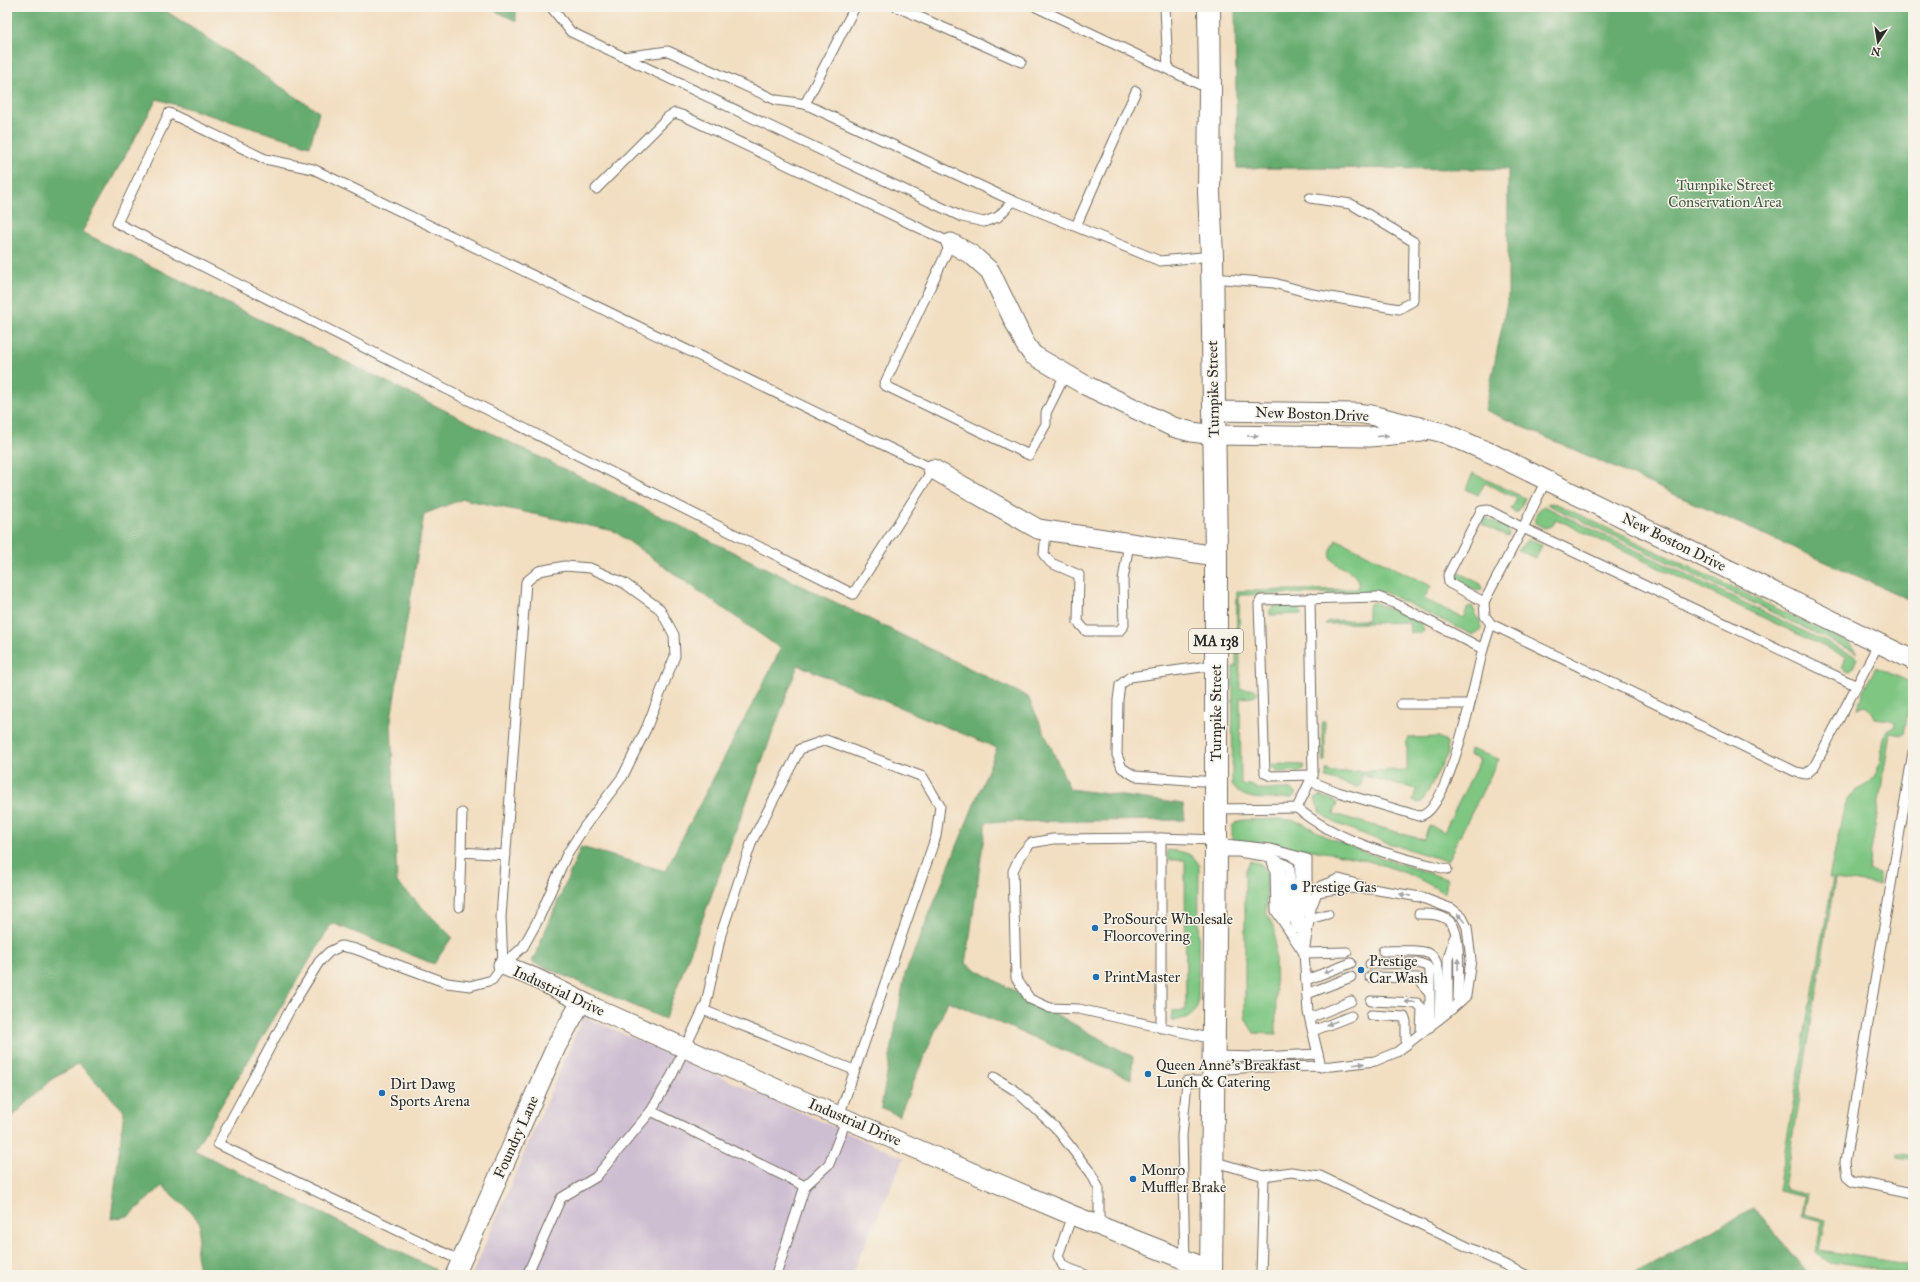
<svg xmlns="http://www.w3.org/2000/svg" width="1920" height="1282" font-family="'IM FELL Great Primer',serif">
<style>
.industrial{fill:#cebed1}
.green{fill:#7ec682;stroke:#547856}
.forest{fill:#66ab70;stroke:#486b4e}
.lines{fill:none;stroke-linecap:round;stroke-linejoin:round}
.lane-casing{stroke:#716a60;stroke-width:11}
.street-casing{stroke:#716a60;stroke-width:21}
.primary-casing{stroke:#716a60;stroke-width:24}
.lane{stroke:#fff;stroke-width:9}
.street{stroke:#fff;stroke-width:19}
.primary{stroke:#fff;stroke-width:22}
.oneway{fill:#a0a0a0}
.poi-dot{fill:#1f6fb2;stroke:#f7f3e8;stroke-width:1.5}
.labels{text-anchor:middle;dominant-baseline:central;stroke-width:3;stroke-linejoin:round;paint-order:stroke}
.shield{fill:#f7f3e8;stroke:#686764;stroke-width:1}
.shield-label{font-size:14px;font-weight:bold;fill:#2b2b2b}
.park-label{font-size:15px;fill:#445a45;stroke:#f7f3e8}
.street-label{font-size:15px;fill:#2b2b2b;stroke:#f7f3e8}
.poi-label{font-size:15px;fill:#2b2b2b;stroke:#f7f3e8;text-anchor:start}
</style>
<rect width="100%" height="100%" fill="#f7f3e8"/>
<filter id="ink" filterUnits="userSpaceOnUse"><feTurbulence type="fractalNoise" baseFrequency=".025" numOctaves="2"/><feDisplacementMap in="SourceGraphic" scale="8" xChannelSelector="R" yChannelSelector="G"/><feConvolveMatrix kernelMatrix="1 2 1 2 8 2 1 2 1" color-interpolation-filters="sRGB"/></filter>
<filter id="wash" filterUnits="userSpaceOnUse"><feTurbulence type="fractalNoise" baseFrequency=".012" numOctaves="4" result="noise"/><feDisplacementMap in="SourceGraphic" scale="16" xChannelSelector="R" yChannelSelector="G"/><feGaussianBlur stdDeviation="0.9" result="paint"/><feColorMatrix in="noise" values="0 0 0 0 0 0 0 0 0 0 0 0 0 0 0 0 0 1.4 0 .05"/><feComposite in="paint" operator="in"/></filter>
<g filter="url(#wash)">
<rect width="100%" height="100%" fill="#f2dec1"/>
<path class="industrial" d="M 583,1016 L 904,1158 L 851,1275 L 472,1275 Z"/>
<g class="green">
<path d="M 1473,473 L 1525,498 L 1518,512 L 1513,512 L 1511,509 L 1517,499 L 1485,483 L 1478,495 L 1466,489 Z"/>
<path d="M 1551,503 L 1557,504 L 1849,643 L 1857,653 L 1547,504 Z"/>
<path d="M 1544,506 L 1857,657 L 1853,668 L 1847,672 L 1842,668 L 1846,657 L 1556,519 L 1552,526 L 1544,528 L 1535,523 C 1534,516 1538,509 1544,506 Z"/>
<path d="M 1483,519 L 1486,518 L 1507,528 L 1509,535 L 1506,536 L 1482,524 Z"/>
<path d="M 1336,539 L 1431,586 L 1424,599 L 1463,618 L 1468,607 L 1472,606 L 1481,624 L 1481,630 L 1473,635 L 1384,592 L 1239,595 L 1240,689 L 1254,689 L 1258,692 L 1254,697 L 1240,698 L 1241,784 L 1251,785 L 1257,789 L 1292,789 L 1296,793 L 1292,798 C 1272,798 1244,804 1232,785 L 1233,667 L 1236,667 L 1237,591 L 1358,589 C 1362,566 1325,569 1331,551 C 1332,547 1335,543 1336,539 Z"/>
<path d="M 1527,540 L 1535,541 L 1542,545 L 1536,558 L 1518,550 Z"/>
<path d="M 1459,573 L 1481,584 L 1482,590 L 1477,591 L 1457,580 L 1455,576 Z"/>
<path d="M 1374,602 L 1422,624 L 1424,631 L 1421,633 L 1410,633 L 1409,622 L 1325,624 L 1328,621 L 1368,620 L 1368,607 L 1370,604 Z"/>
<path d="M 1274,606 L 1295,606 L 1299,608 L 1302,614 L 1270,615 L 1270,610 Z"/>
<path d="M 1876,667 L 1912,683 L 1912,687 L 1904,734 L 1903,735 L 1890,733 L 1868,870 L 1879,873 L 1879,885 L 1835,879 L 1784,1188 L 1808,1194 L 1804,1214 L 1826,1220 L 1820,1250 L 1913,1265 L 1913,1275 L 1829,1262 L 1816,1252 L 1822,1221 L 1802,1216 L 1805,1196 L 1778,1190 L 1833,878 L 1829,878 L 1844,808 C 1853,783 1866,792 1875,775 C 1883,761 1881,745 1886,731 L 1894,727 L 1895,723 L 1891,720 L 1874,718 L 1871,711 L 1865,706 L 1858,708 L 1863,691 Z"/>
<path d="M 1322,722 L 1325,722 L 1325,761 L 1323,761 Z"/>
<path d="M 1439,737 L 1447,742 L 1448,753 L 1422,802 L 1417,803 L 1413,801 L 1416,789 L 1362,775 L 1361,785 L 1356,787 L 1326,778 L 1326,770 L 1328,770 L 1329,772 L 1407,770 L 1407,738 Z"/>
<path d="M 1470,749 L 1499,759 L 1447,861 L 1381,841 L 1335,823 L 1320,813 L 1315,799 L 1319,796 L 1333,800 L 1337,803 L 1334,814 L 1424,840 L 1428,827 L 1431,826 L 1444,832 L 1480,760 L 1469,755 Z"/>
<path d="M 1272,764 L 1304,765 L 1302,771 L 1277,772 L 1273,768 Z"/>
<path d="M 1279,819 L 1292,820 L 1302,823 L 1327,837 L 1364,852 L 1447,879 L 1445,894 C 1385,853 1302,849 1232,841 L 1232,826 L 1238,821 L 1244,820 Z"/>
<path d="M 1913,828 L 1913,859 L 1909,858 L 1907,855 Z"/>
<path d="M 1167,850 C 1180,851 1193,852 1199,865 L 1198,1004 C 1194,1016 1183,1021 1171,1020 L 1172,1011 L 1186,1010 L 1185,860 L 1168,860 Z"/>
<path d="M 1250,861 L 1261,864 L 1264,868 L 1267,877 L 1266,912 L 1275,930 L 1276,1034 L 1254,1033 L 1246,1020 L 1245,1013 L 1245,872 Z"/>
<path d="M 1913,1141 L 1913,1159 L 1897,1157 L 1897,1154 L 1899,1153 L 1911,1154 Z"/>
</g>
<g class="forest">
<path d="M 7,7 L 160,7 L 319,112 L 310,146 L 157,99 L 82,232 L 1028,697 L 1070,789 L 1183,804 L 1185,820 L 986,822 L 966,964 L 1133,1057 L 1131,1079 L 948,1001 L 899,1116 L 881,1107 L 905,974 L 997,748 L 798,665 L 665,1019 L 532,962 L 581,847 L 665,871 L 781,649 L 614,531 L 463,499 L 424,514 L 391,719 L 397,882 L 452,937 L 434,964 L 332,923 L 194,1150 L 436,1270 L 432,1275 L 200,1275 L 196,1255 L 200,1223 L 190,1211 L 162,1186 L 129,1216 L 111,1219 L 124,1111 L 79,1064 L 52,1079 L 7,1122 Z"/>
<path d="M 487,7 L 516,7 L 516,21 Z"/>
<path d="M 1235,7 L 1913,7 L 1913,601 L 1485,410 L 1508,297 L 1508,169 L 1237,168 Z"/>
<path d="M 1754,1208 L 1808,1274 L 1813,1275 L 1631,1275 Z"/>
</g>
</g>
<g filter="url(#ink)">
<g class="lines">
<g class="lane-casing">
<g id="lane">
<path d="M 551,7 L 571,32 L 962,217 L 984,222 L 998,217 L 1013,201"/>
<path d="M 897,7 L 1021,62"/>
<path d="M 1036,7 L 1209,89"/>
<path d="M 1165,7 L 1168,69"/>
<path d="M 623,57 L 668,51 L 776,100 L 805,104 L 1013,201 L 1160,261 L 1212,256"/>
<path d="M 805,104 L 855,7"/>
<path d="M 169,113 L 265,159 L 313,169 L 933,469 L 853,594 L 117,223 Z"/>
<path d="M 596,189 L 668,117 L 675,113 L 684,116 L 951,243 L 884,385 L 1029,455 L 1046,424 L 1046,413 L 1065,375"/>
<path d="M 1076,226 L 1136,91"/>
<path d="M 1212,278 L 1274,283 L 1313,294 L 1399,309 L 1413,301 L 1414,242 L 1351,204 L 1310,198"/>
<path d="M 1546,480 L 1523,528 L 1488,510 L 1481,511 L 1448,575 L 1449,583 L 1484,602 L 1485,616 L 1491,624 L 1796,772 L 1806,774 L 1814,767 L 1879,643"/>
<path d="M 1046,530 L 1044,555 L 1051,563 L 1079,575 L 1078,622 L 1086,631 L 1119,631 L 1124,625 L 1123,580 L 1129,543"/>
<path d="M 1310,598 L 1313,775"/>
<path d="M 1484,602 L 1523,528 L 1855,685"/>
<path d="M 1401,704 L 1469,704"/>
<path d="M 1913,752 L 1845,1162 L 1847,1176 L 1853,1181 L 1913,1193"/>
<path d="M 1310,781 L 1338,792 L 1419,816 C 1449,815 1476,676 1483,649"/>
<path d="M 1215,782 L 1135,776 L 1122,768 L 1117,755 L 1118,700 L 1120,685 L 1130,677 L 1216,665"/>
<path d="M 1297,808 C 1336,841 1397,858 1447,869"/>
<path d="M 1215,809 L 1297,808 L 1313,775 L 1271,776 L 1265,773 L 1259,604 L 1261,600 L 1378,597 L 1396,604 L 1483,649 L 1491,624"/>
<path d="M 1161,838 L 1161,1028"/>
<path d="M 1216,843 L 1271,849 L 1307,859 L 1307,912"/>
<path d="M 461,852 L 462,813"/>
<path d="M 1216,852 L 1238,852 L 1271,857 L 1275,872 L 1276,911 L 1304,953"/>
<path d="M 1271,857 L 1290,867 L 1291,908 L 1297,929"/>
<path d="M 1293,857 L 1300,861 L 1299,906 L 1303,940"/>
<path d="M 1275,860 L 1281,866 L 1283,909 L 1286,922"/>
<path d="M 459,907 L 461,852 L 506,855"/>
<path d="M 1419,914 C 1430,914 1443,914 1451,923 C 1462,935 1458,985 1458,1003"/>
<path d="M 1309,919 L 1328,914"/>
<path d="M 1383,951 C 1395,951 1420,949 1430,954 C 1444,963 1439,1004 1439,1019"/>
<path d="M 1304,953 L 1347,952"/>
<path d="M 1370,964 L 1419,963 L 1427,966 L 1430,971 L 1430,1027"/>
<path d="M 1370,977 L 1419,978 L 1429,993"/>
<path d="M 1306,980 L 1351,963"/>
<path d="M 1307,994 L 1351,977"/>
<path d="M 1371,1001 L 1417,1003 L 1422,1008 L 1421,1033"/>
<path d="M 703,1010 L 854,1070"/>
<path d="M 1448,1012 L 1448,959 L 1454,938"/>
<path d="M 1371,1015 L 1404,1017 L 1406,1022 L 1406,1045"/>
<path d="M 1310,1018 L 1351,1001"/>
<path d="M 1313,1031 L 1351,1016"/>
<path d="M 1213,1039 L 1079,1009 L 1050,1008 L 1030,999 L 1016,978 L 1013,871 L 1020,856 L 1031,843 L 1053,839 L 1161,838 L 1215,840"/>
<path d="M 1214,1056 L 1258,1057 L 1318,1054"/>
<path d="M 1321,1067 L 1308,1012 L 1304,953 L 1311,908 L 1318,890 L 1321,886 L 1339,879 L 1360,885"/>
<path d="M 1213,1070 L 1257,1067 L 1332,1066 L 1375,1061 L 1397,1052 L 1452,1009 L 1466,996 L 1471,960 L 1467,927 L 1462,917 L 1452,909 L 1420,897 L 1372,889 L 1343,888 L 1317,892"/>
<path d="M 994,1077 L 1016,1091 L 1055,1127 L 1091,1173 L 1099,1189 L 1099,1226"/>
<path d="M 651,1111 L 805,1186"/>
<path d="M 1212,1161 L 1264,1176 L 1291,1172 L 1320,1176 L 1526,1275"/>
<path d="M 1072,1215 L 1058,1256 L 1063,1266 L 1086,1275"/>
<path d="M 461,1261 L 218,1144 L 292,1006 L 319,962 L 329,952 L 341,946 L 355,949 L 447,983 L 470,986 L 492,980 L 503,965 L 523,947 L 538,920 L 567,854 L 585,826 L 623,776 L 646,729 L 675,656 L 674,635 L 660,609 L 624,583 L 590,568 L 565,566 L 539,571 L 526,582 L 501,917 L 503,965"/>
<path d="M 1185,1261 L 1182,1136 L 1187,1081 L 1213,1081"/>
<path d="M 527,1275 L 561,1198 L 596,1177 L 651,1111 L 672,1075 L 706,1004 L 721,934 L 752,841 L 800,749 L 826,740 L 923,777 L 940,806 L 936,836 L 839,1116"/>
<path d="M 776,1275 L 805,1186 L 829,1164 L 847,1118"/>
<path d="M 1261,1275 L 1264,1176"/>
</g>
</g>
<g class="street-casing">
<g id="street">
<path d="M 951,243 L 972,255 L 990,271 L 1025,344 L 1033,355 L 1085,385 L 1173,427 L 1192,432 L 1214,435 L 1370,437 L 1422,432"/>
<path d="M 1215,411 L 1356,413 L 1371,415 L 1444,433 L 1493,454 L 1913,660"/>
<path d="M 933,469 L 1038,529 L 1216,556"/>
<path d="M 503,965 L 535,978 L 595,1008 L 806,1102 L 1072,1215 L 1211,1270"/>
<path d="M 455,1275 L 556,1047 L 581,1002"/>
</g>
</g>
<g class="primary-casing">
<path id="primary" d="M 1209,7 L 1210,89 L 1209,192 L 1212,256 L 1216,556 L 1216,852 L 1211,1275"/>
</g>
<use href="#lane" class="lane"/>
<use href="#street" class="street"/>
<use href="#primary" class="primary"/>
</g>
<defs><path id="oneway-solid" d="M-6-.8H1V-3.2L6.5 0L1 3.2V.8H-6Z"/></defs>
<g class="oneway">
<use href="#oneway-solid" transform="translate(1253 436) rotate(1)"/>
<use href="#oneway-solid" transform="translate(1383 436) rotate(-5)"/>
<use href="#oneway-solid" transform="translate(1405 895) rotate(-169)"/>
<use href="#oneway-solid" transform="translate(1461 918) rotate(-130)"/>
<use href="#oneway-solid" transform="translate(1458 964) rotate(-91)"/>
<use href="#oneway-solid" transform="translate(1329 971) rotate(159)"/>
<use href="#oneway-solid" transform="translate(1410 1002) rotate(-175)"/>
<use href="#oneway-solid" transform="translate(1332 1023) rotate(159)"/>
<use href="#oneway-solid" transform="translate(1359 1064) rotate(-7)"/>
</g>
</g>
<g class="poi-dot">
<circle cx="1294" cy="887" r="4"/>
<circle cx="1095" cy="928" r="4"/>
<circle cx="1361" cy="970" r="4"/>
<circle cx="1096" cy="977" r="4"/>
<circle cx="1148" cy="1074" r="4"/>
<circle cx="382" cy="1093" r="4"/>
<circle cx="1133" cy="1179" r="4"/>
</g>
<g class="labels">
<rect class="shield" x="1189" y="629" width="54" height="24" rx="3"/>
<g class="shield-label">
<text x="1216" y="641">MA 138</text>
</g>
<g class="park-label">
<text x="1725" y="185">Turnpike Street<tspan x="1725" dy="17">Conservation Area</tspan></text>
</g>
<g class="street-label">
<text transform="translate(1213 389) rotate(-91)">Turnpike Street</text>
<text transform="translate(1312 414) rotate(2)">New Boston Drive</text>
<text transform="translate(1674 542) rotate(26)">New Boston Drive</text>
<text transform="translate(1216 713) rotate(-90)">Turnpike Street</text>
<text transform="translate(559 991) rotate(25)">Industrial Drive</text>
<text transform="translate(855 1122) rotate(23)">Industrial Drive</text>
<text transform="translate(516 1137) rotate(-66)">Foundry Lane</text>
</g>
<g class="poi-label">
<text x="1302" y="887">Prestige Gas</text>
<text x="1103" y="919">ProSource Wholesale<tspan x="1103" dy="17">Floorcovering</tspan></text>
<text x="1369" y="961">Prestige<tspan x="1369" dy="17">Car Wash</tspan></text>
<text x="1104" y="977">PrintMaster</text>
<text x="1156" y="1065">Queen Anne's Breakfast<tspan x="1156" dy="17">Lunch &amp; Catering</tspan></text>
<text x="390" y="1084">Dirt Dawg<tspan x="390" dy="17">Sports Arena</tspan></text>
<text x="1141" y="1170">Monro<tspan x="1141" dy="17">Muffler Brake</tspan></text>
</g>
</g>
<rect width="1920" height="1282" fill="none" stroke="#f7f3e8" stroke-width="24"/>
<g transform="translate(1878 42) rotate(192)" stroke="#f7f3e8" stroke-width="3" paint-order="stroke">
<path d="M0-3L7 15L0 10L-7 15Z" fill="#2b2b2b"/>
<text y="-6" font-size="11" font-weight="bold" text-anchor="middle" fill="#2b2b2b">N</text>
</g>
</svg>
